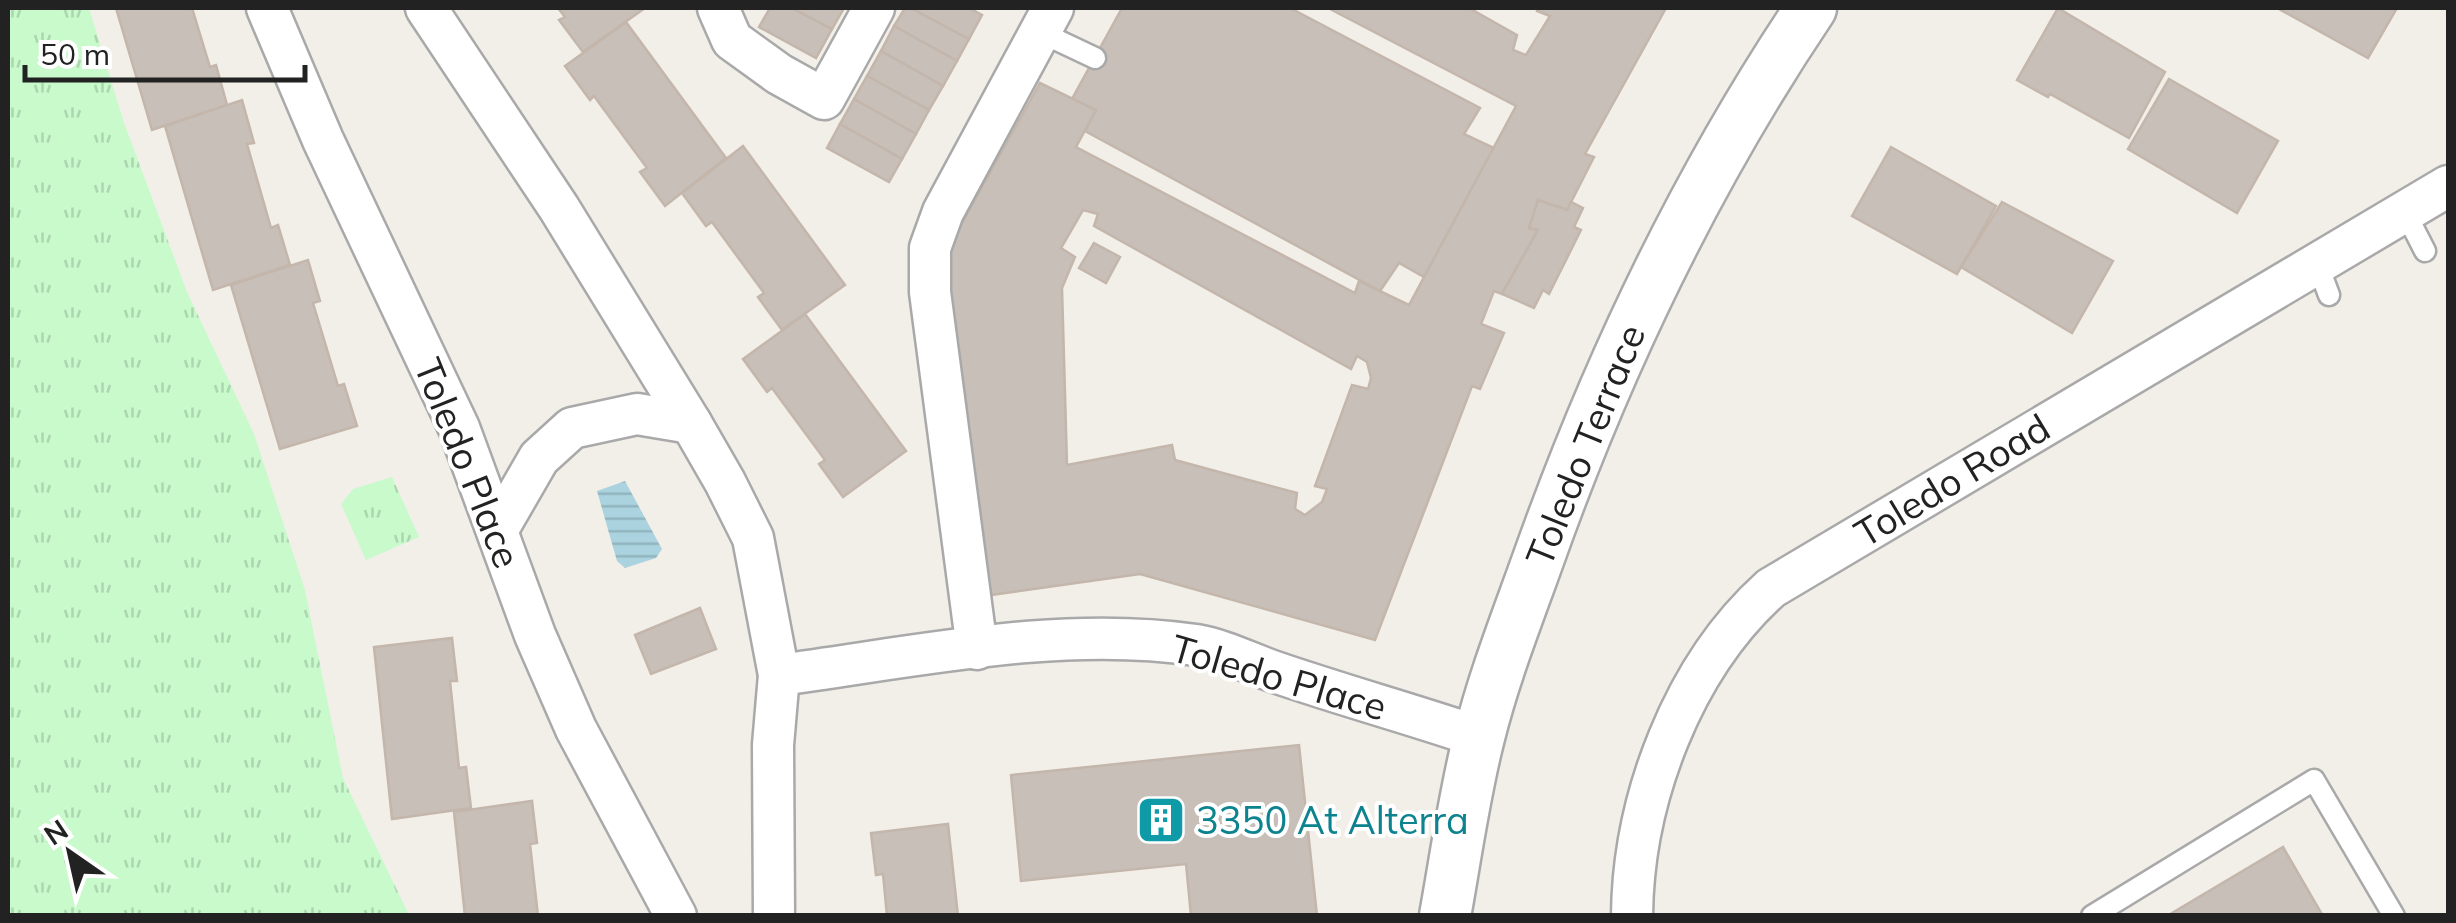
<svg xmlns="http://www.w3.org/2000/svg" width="2456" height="923" font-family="Mulish,sans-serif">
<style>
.park{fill:url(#park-tufts)}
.water{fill:url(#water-rules)}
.building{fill:#c7bfb8;stroke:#c4b6ab;stroke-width:2.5;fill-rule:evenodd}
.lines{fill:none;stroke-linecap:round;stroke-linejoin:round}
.service-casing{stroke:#a9a9a9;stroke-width:25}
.minor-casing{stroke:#a9a9a9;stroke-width:45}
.tertiary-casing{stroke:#a9a9a9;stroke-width:55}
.service{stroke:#fff;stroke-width:20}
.minor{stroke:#fff;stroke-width:40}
.tertiary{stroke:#fff;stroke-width:50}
.labels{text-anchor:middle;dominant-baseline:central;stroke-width:8;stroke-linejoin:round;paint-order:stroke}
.street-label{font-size:38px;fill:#222;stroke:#fff}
.culture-label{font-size:38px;fill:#0d838f;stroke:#fff;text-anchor:start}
</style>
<defs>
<pattern id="park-tufts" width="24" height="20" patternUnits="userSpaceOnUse" patternTransform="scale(2.5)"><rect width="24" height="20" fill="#c8facc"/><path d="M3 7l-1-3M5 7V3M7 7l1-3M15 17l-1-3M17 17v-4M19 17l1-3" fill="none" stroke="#acd6af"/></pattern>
<pattern id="water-rules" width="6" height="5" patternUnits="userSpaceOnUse" patternTransform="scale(2.5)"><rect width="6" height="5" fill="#aad3df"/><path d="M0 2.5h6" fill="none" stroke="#92b5bf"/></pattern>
</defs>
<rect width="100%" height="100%" fill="#f2efe9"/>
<g class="park">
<path d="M 8,8 L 89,8 L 123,120 L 187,292 L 254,434 L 305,590 L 343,778 L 409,915 L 8,915 Z"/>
<path d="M 392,477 L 419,537 L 366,560 L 341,504 L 353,489 Z"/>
</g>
<path class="water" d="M 625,481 L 662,549 L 656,558 L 625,568 L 617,561 L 597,491 Z"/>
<g class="building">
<path d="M 116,8 L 192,8 L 210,67 L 216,65 L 227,105 L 152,130 Z"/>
<path d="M 558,8 L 645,8 L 583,52 L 559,20 L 565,17 Z"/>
<path d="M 770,8 L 792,8 L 832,29 L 816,58 L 759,27 Z"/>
<path d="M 792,8 L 844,8 L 832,29 Z"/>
<path d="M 905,8 L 911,8 L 969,39 L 957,61 L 894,26 Z"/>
<path d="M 911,8 L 969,8 L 982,15 L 969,39 Z"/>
<path d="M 1122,8 L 1290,8 L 1480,108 L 1464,134 L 1494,148 L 1424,277 L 1399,263 L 1380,291 L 1085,131 L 1096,110 L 1072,99 Z"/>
<path d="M 1328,8 L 1469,8 L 1517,35 L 1513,50 L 1526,55 L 1550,16 L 1537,11 L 1538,8 L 1666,8 L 1585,154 L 1594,157 L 1567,210 L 1538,200 L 1529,228 L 1538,230 L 1502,294 L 1494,291 L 1481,324 L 1504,333 L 1480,389 L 1472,386 L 1375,640 L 1140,574 L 977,597 L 942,259 L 1040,83 L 1096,110 L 1076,147 L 1355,293 L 1359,281 L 1409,305 L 1516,106 ZM 1083,210 L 1098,214 L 1094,226 L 1351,369 L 1357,356 L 1367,362 L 1371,378 L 1368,389 L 1352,385 L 1315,486 L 1327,489 L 1322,502 L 1305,515 L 1295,509 L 1297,493 L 1175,460 L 1172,445 L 1067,465 L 1062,288 L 1075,257 L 1061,248 Z"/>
<path d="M 2058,8 L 2165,72 L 2129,138 L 2050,94 L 2048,97 L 2017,80 Z"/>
<path d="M 2277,8 L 2397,8 L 2368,58 Z"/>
<path d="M 626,22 L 726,158 L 665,206 L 640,172 L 647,168 L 594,96 L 590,100 L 565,66 Z"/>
<path d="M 894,26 L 957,61 L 943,86 L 881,51 Z"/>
<path d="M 881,51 L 943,86 L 929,110 L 867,76 Z"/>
<path d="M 867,76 L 929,110 L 916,134 L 854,99 Z"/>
<path d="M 2169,79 L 2278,141 L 2237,213 L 2128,149 Z"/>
<path d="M 854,99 L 916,134 L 902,159 L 840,124 Z"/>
<path d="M 242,100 L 254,143 L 247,144 L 271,228 L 278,225 L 290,265 L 213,290 L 165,126 Z"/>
<path d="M 840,124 L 902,159 L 889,182 L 827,148 Z"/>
<path d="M 743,146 L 845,285 L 782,330 L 758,297 L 764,293 L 712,222 L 706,226 L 682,193 Z"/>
<path d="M 1891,147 L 1996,206 L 1957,274 L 1852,216 Z"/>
<path d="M 1538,200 L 1567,210 L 1571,202 L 1583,208 L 1574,227 L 1581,230 L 1549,294 L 1543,290 L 1534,308 L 1502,294 L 1538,230 L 1529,228 Z"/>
<path d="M 2002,202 L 2113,261 L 2072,333 L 1961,267 Z"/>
<path d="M 1094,243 L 1120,257 L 1106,283 L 1079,268 Z"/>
<path d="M 308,260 L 320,301 L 313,303 L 338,386 L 344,384 L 357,426 L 280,449 L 231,285 Z"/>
<path d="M 805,314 L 906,451 L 843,497 L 819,464 L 825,460 L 772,388 L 767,392 L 743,359 Z"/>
<path d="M 700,608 L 716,649 L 651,674 L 635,635 Z"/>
<path d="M 452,638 L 457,681 L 450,681 L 459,768 L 466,767 L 471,808 L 392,819 L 374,647 Z"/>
<path d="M 1299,745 L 1317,916 L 1191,916 L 1186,864 L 1021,881 L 1011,775 Z"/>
<path d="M 532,801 L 537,843 L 530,844 L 538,916 L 465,916 L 454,812 Z"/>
<path d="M 948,824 L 958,916 L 887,916 L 883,874 L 876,875 L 871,833 Z"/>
<path d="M 2283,847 L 2323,916 L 2167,916 Z"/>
</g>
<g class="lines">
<g class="service-casing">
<g id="service">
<path d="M 1040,32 L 1095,58"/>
<path d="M 2405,212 L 2425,251"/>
<path d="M 2317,263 L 2329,295"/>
<path d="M 2092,916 L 2314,780 L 2394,916"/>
</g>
</g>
<g class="minor-casing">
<g id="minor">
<path d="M 267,8 L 323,140 L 459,428 L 535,635 L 576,729 L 676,916"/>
<path d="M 426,8 L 559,208 L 691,423 L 725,482 L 753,538 L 779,675 L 773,745 L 774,916"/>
<path d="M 718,8 L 732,40 L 779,74 L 824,99 L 874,8"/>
<path d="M 498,529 L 539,458 L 572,428 L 637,414 L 691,423"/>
<path d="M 977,649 L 930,292 L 930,248 L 943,212 L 1053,8"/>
<path d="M 779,675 C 915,657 1058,625 1196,645 C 1224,650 1249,663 1275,672 C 1342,695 1411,714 1479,737"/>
<path d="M 1632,916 C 1633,799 1683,667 1771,588 L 2448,186"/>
</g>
</g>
<g class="tertiary-casing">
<path id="tertiary" d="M 1445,916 C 1456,856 1464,795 1479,737 C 1494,676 1518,616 1539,557 C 1608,363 1696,179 1811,8"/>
</g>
<use href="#service" class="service"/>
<use href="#minor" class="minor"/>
<use href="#tertiary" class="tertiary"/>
</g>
<defs>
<g id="building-square" transform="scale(2.5)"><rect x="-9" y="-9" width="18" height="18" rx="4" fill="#0f9aa8" stroke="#fff"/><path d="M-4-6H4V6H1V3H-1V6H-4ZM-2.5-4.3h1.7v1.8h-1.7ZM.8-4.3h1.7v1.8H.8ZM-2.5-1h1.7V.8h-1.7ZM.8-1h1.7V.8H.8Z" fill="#fff"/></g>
</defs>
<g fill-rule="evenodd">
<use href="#building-square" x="1161" y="820"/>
</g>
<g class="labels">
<g class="street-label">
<text transform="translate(1585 445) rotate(-68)">Toledo Terrace</text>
<text transform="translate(468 463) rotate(68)">Toledo Place</text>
<text transform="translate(1952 480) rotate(-31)">Toledo Road</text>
<text transform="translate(1279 677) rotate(16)">Toledo Place</text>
</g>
<g class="culture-label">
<text x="1196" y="820">3350 At Alterra</text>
</g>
</g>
<rect width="2456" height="923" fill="none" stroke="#222222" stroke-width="20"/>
<g transform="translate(70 853) rotate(326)" stroke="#ffffff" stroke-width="8" paint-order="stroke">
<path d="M0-8L18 38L0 25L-18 38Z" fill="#222222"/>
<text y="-15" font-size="28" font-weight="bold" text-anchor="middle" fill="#222222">N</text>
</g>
<path d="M25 65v15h280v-15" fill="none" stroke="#222222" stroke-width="5"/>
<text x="40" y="65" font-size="30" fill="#222222" stroke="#ffffff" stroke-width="8" paint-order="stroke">50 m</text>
</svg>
